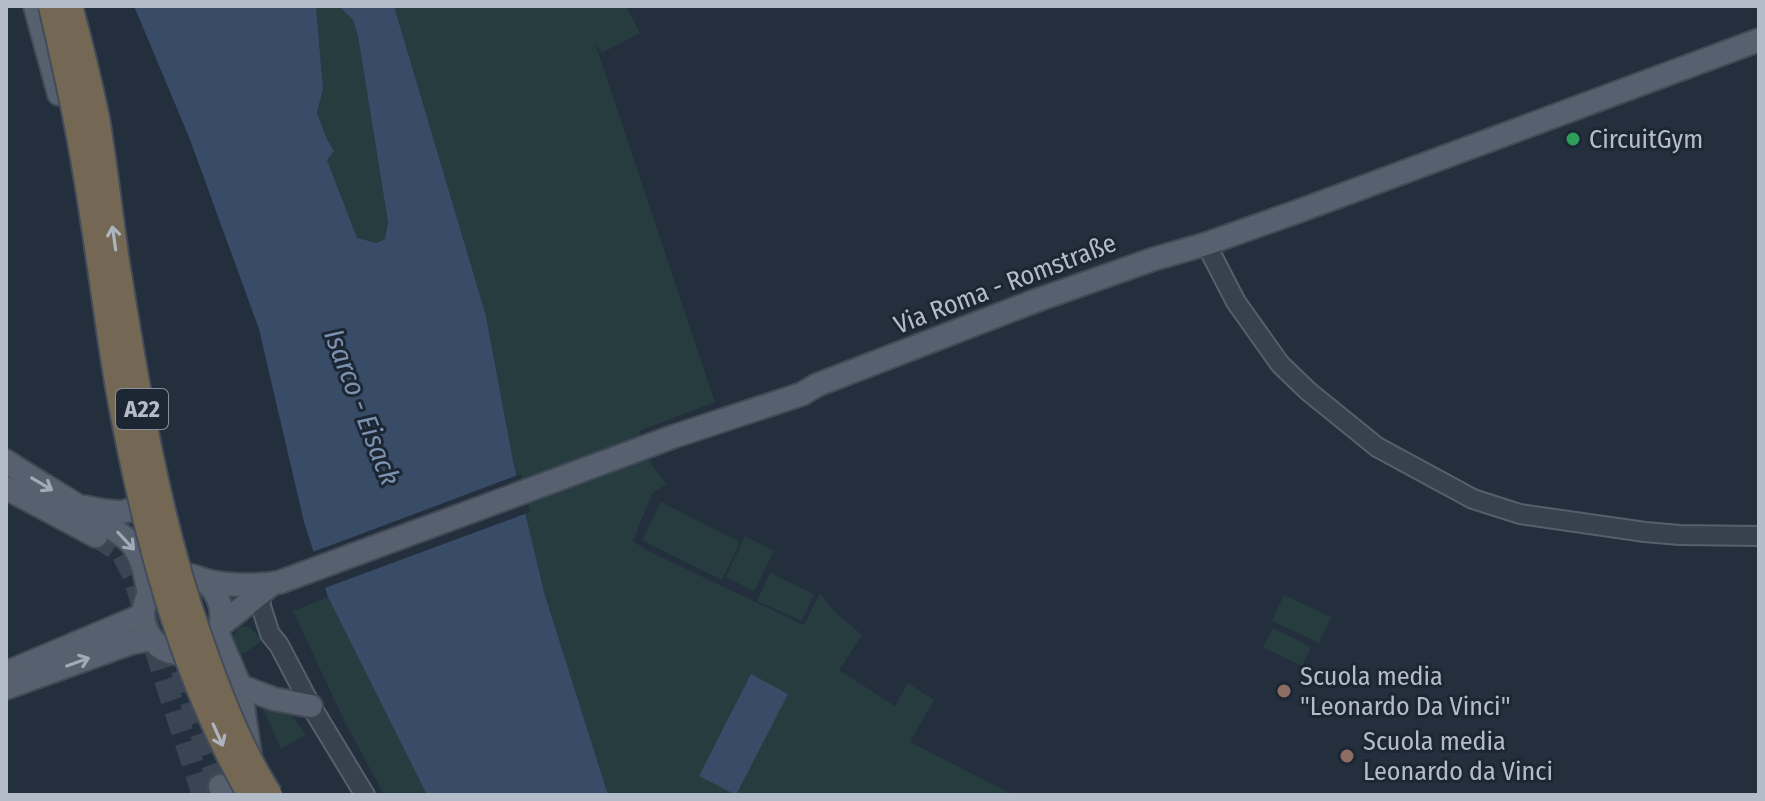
<svg xmlns="http://www.w3.org/2000/svg" width="1765" height="801" font-family="'Fira Sans Condensed',sans-serif">
<style>
.green{fill:#263c3f}
.water{fill:#394c67}
.pier{fill:#242f3e}
.lines{fill:none;stroke-linecap:round;stroke-linejoin:round}
.major-tunnel{stroke:#3a4453;stroke-width:22;stroke-dasharray:22 11;stroke-linecap:butt}
.minor-casing{stroke:#565f6c;stroke-width:22}
.major-casing{stroke:#414a57;stroke-width:26}
.minor{stroke:#38414e;stroke-width:18}
.major{stroke:#56606e;stroke-width:22}
.highway-bridge-casing{stroke:#434c59;stroke-width:28;stroke-linecap:butt}
.highway-bridge{stroke:#746855;stroke-width:24}
.oneway{stroke:#aeb4bd}
.oneway2{stroke:#a1aab7}
.leisure-dot{fill:#2e9e5b;stroke:#1d2633;stroke-width:3}
.education-dot{fill:#8d6e63;stroke:#1d2633;stroke-width:3}
.labels{text-anchor:middle;dominant-baseline:central;stroke-width:6;stroke-linejoin:round;paint-order:stroke}
.shield{fill:#1d2633;stroke:#878f9c;stroke-width:2}
.shield-label{font-size:24px;font-weight:bold;fill:#b4bcc9}
.poi-label{font-size:26px;fill:#b4bcc9;stroke:#1d2633;text-anchor:start}
.street-label{font-size:26px;fill:#b4bcc9;stroke:#1d2633}
.water-label{font-size:28px;font-style:italic;fill:#7c92b1;stroke:#1d2633}
</style>
<rect width="100%" height="100%" fill="#242f3e"/>
<g class="green">
<path d="M 316,6 L 339,6 L 353,20 L 358,36 L 388,222 L 385,239 L 377,243 L 357,239 L 327,160 L 334,151 L 327,139 L 317,113 L 323,89 Z"/>
<path d="M 394,6 L 626,6 L 640,33 L 602,53 L 595,43 L 715,402 L 639,431 L 652,466 L 667,484 L 652,493 L 633,541 L 646,550 L 804,625 L 820,593 L 834,611 L 862,635 L 839,670 L 895,706 L 908,683 L 934,700 L 910,742 L 1014,795 L 608,795 L 544,592 L 513,461 L 486,316 Z"/>
<path d="M 661,502 L 740,542 L 722,580 L 642,540 Z"/>
<path d="M 745,536 L 774,551 L 754,591 L 726,577 Z"/>
<path d="M 770,573 L 814,594 L 802,621 L 757,601 Z"/>
<path d="M 1284,595 L 1331,617 L 1319,643 L 1272,621 Z"/>
<path d="M 328,597 L 427,795 L 384,795 L 343,718 L 293,611 Z"/>
<path d="M 241,626 L 249,627 L 262,640 L 246,652 L 234,656 C 230,644 232,634 241,626 Z"/>
<path d="M 1273,628 L 1311,647 L 1302,666 L 1263,647 Z"/>
<path d="M 259,700 L 285,707 L 306,735 L 281,749 Z"/>
</g>
<g class="water">
<path d="M 134,6 L 316,6 L 323,89 L 317,113 L 327,139 L 334,151 L 327,160 L 357,238 L 377,243 L 385,239 L 388,222 L 358,36 L 353,20 L 339,6 L 394,6 L 486,316 L 513,461 L 544,592 L 608,795 L 427,795 L 328,597 L 304,522 L 259,329 L 189,137 Z"/>
<path d="M 751,674 L 788,694 L 736,795 L 699,776 Z"/>
</g>
<path class="pier" d="M 521,474 L 530,512 L 322,589 L 310,553 Z"/>
<g class="lines">
<g class="major-tunnel">
<path d="M 96,536 L 122,553 L 134,577 L 163,674 L 203,795"/>
<path d="M 182,670 L 197,723 L 220,786"/>
</g>
<g class="minor-casing">
<g id="minor">
<path d="M 1206,244 L 1236,302 L 1280,364 L 1308,391 L 1377,447 L 1473,499 L 1520,514 L 1645,532 L 1680,535 L 1759,536"/>
<path d="M 260,594 L 261,606 L 270,634 L 279,645 L 311,706 L 365,795"/>
</g>
</g>
<g class="major-casing">
<g id="major">
<path d="M 35,6 L 59,94"/>
<path d="M 6,461 C 37,482 70,499 100,521 C 110,528 121,533 130,542 C 143,557 145,575 149,594"/>
<path d="M 6,488 L 96,536"/>
<path d="M 85,507 C 112,513 137,519 152,490"/>
<path d="M 203,580 C 238,606 220,662 175,653 C 163,651 153,643 147,631 C 136,608 151,579 177,575 C 190,573 201,580 213,582 C 232,586 261,586 280,582 L 675,436 L 802,394 L 817,385 L 1035,301 L 1154,259 L 1206,244 L 1299,211 L 1759,40"/>
<path d="M 221,625 L 272,584"/>
<path d="M 218,634 L 240,686 L 250,754"/>
<path d="M 6,673 L 143,615"/>
<path d="M 240,686 L 274,699 L 311,706"/>
<path d="M 6,688 L 131,643 L 152,639"/>
<path d="M 220,786 L 224,795"/>
</g>
</g>
<use href="#minor" class="minor"/>
<use href="#major" class="major"/>
<g class="highway-bridge-casing">
<g id="highway-bridge">
<path d="M 51,6 C 61,49 71,93 79,136 C 95,220 104,304 118,388 C 143,527 179,671 250,795"/>
<path d="M 70,6 C 80,43 89,80 97,118 C 105,166 110,214 117,262 C 137,388 157,515 199,635 C 218,690 239,746 270,795"/>
</g>
</g>
<use href="#highway-bridge" class="highway-bridge"/>
</g>
<defs><path id="oneway-shaft" d="M-6 0H5M1.5-3L5.5 0L1.5 3" fill="none" stroke-width="1.6" stroke-linecap="round" stroke-linejoin="round" transform="scale(2)"/></defs>
<g class="oneway">
<use href="#oneway-shaft" transform="translate(114 238) rotate(-98)"/>
<use href="#oneway-shaft" transform="translate(218 735) rotate(66)"/>
</g>
<g class="oneway2">
<use href="#oneway-shaft" transform="translate(42 484) rotate(31)"/>
<use href="#oneway-shaft" transform="translate(126 541) rotate(47)"/>
<use href="#oneway-shaft" transform="translate(78 662) rotate(-20)"/>
</g>
<circle class="leisure-dot" cx="1573" cy="139" r="8"/>
<g class="education-dot">
<circle cx="1284" cy="691" r="8"/>
<circle cx="1347" cy="756" r="8"/>
</g>
<g class="labels">
<rect class="shield" x="116" y="389" width="52" height="40" rx="6"/>
<g class="shield-label">
<text x="142" y="409">A22</text>
</g>
<g class="poi-label">
<text x="1589" y="139">CircuitGym</text>
<text x="1300" y="676">Scuola media<tspan x="1300" dy="30">"Leonardo Da Vinci"</tspan></text>
<text x="1363" y="741">Scuola media<tspan x="1363" dy="30">Leonardo da Vinci</tspan></text>
</g>
<g class="street-label">
<text transform="translate(1005 284) rotate(-21)">Via Roma - Romstraße</text>
</g>
<g class="water-label">
<text transform="translate(362 407) rotate(69)">Isarco - Eisack</text>
</g>
</g>
<rect width="1765" height="801" fill="none" stroke="#b4bcc9" stroke-width="16"/>
</svg>
